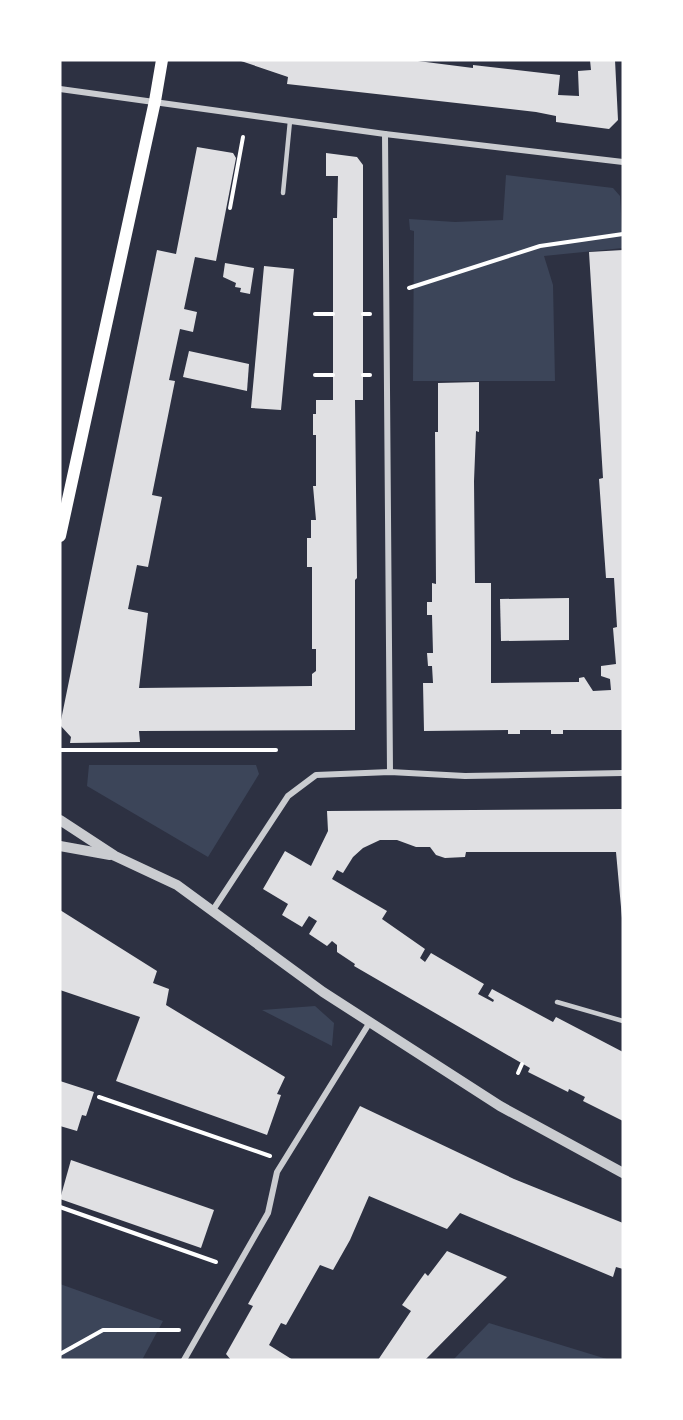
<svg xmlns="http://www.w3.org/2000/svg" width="683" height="1420" font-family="'IBM Plex Sans',sans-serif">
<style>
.green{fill:#3c4559}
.building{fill:#e0e0e3}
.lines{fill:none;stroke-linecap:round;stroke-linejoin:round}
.path{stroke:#fff;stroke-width:4}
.service{stroke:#caccd0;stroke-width:4.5}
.minor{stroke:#caccd0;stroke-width:6}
.tertiary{stroke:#caccd0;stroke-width:10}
.secondary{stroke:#fff;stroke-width:12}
</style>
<rect width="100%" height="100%" fill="#2d3142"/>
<g class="green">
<path d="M 506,175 L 613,188 L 620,196 L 623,248 L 544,256 L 553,285 L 555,381 L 413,381 L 414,231 L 410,230 L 409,219 L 455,222 L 503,220 Z"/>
<path d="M 89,765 L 256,765 L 259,774 L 208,857 L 87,786 Z"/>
<path d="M 315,1006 L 334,1023 L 332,1046 L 262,1010 Z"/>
<path d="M 60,1284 L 163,1321 L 142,1360 L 60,1360 Z"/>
<path d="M 489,1323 L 610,1360 L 453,1360 Z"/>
</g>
<g class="building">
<path d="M 238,60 L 410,60 L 473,68 L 473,65 L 560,75 L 558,95 L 579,96 L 578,71 L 591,70 L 590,60 L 615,60 L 618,120 L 609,129 L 556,122 L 556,116 L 536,112 L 287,84 L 288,77 Z"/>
<path d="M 197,147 L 233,153 L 236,158 L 216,261 L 195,257 L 184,309 L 197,312 L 193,332 L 180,329 L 169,380 L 175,381 L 152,495 L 162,497 L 148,567 L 137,565 L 128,609 L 148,613 L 139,688 L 312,686 L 312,674 L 316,671 L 316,649 L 312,649 L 312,567 L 307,567 L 307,538 L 311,538 L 311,520 L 316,520 L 313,486 L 316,486 L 316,435 L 313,435 L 313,414 L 316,414 L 316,400 L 333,400 L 333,218 L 337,218 L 338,176 L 326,176 L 326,153 L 357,157 L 363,165 L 363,400 L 355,400 L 357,578 L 355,580 L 355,730 L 139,731 L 140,742 L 70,743 L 71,737 L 60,725 L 157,250 L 176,254 Z"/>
<path d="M 623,250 L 623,730 L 563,730 L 563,734 L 551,734 L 551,730 L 520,730 L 520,734 L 508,734 L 508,730 L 424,731 L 423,683 L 433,683 L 432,666 L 428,666 L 427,653 L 433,653 L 432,615 L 427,615 L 427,602 L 432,602 L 432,583 L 436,584 L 435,432 L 438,432 L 438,383 L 479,382 L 479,432 L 476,431 L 474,481 L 475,583 L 491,583 L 491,683 L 579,682 L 579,678 L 584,677 L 593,691 L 611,690 L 610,679 L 601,676 L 601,666 L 616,664 L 613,628 L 617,627 L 614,578 L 606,578 L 599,479 L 603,478 L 589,252 Z"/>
<path d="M 225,263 L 254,268 L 250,294 L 240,292 L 241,288 L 235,287 L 236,283 L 223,277 Z"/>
<path d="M 264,266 L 294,269 L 281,410 L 251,408 Z"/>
<path d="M 189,351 L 249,364 L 247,391 L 183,377 Z"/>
<path d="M 569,598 L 569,640 L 501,641 L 500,599 Z"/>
<path d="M 623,809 L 623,929 L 616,852 L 466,852 L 465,857 L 445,858 L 436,855 L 430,847 L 416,847 L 397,840 L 380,840 L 363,848 L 353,857 L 343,873 L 337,870 L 332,879 L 387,911 L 382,919 L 425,949 L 420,958 L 425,962 L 431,953 L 484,984 L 478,994 L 493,1002 L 494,1000 L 488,996 L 492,989 L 553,1022 L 556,1017 L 623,1052 L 623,1121 L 583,1101 L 585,1097 L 569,1089 L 568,1092 L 528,1072 L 530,1068 L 354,966 L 355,964 L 337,952 L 337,945 L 332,941 L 327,946 L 309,934 L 317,921 L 309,916 L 302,927 L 282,915 L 288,904 L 263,889 L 285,851 L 311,866 L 328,831 L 327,811 Z"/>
<path d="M 60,910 L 157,971 L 153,983 L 169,989 L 166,1005 L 285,1077 L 277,1094 L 281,1095 L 267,1135 L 116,1081 L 140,1017 L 60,990 Z"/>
<path d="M 60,1081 L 94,1092 L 86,1116 L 82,1115 L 77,1131 L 60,1126 Z"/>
<path d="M 360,1106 L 514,1179 L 623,1223 L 623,1269 L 616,1267 L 613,1277 L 460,1213 L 447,1229 L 369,1196 L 350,1240 L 333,1270 L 320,1265 L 286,1325 L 281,1323 L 269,1345 L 293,1360 L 231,1360 L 226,1354 L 253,1306 L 248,1304 Z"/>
<path d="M 71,1160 L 214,1210 L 201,1248 L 60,1199 Z"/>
<path d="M 447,1251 L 507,1277 L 425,1360 L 378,1360 L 411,1311 L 402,1305 L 425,1273 L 428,1276 Z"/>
</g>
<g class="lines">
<g class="path">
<path d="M 230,208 L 243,137"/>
<path d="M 409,288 L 540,246 L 623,234"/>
<path d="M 315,314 L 333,314"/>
<path d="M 363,314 L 370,314"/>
<path d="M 315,375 L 333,375"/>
<path d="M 363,375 L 370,375"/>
<path d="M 60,750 L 276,750"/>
<path d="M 518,1073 L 522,1064"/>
<path d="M 99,1097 L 270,1156"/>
<path d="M 60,1207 L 216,1262"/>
<path d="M 60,1354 L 103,1330 L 179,1330"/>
</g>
<g class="service">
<path d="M 283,193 L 290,121"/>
<path d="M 557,1002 L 623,1021"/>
</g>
<g class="minor">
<path d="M 60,89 L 385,134 L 623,162"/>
<path d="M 385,134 L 390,772"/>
<path d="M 213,910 L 288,796 L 316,775 L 390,772 L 465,776 L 623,773"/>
<path d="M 184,1360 L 268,1213 L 277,1172 L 370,1022"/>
</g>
<g class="tertiary">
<path d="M 60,820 L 115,856 L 177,885 L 323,992 L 500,1106 L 623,1173"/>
<path d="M 60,846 L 110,855"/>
</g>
<path class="secondary" d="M 60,536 L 155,101 L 162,60"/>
</g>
<rect width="683" height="1420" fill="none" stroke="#ffffff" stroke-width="123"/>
</svg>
